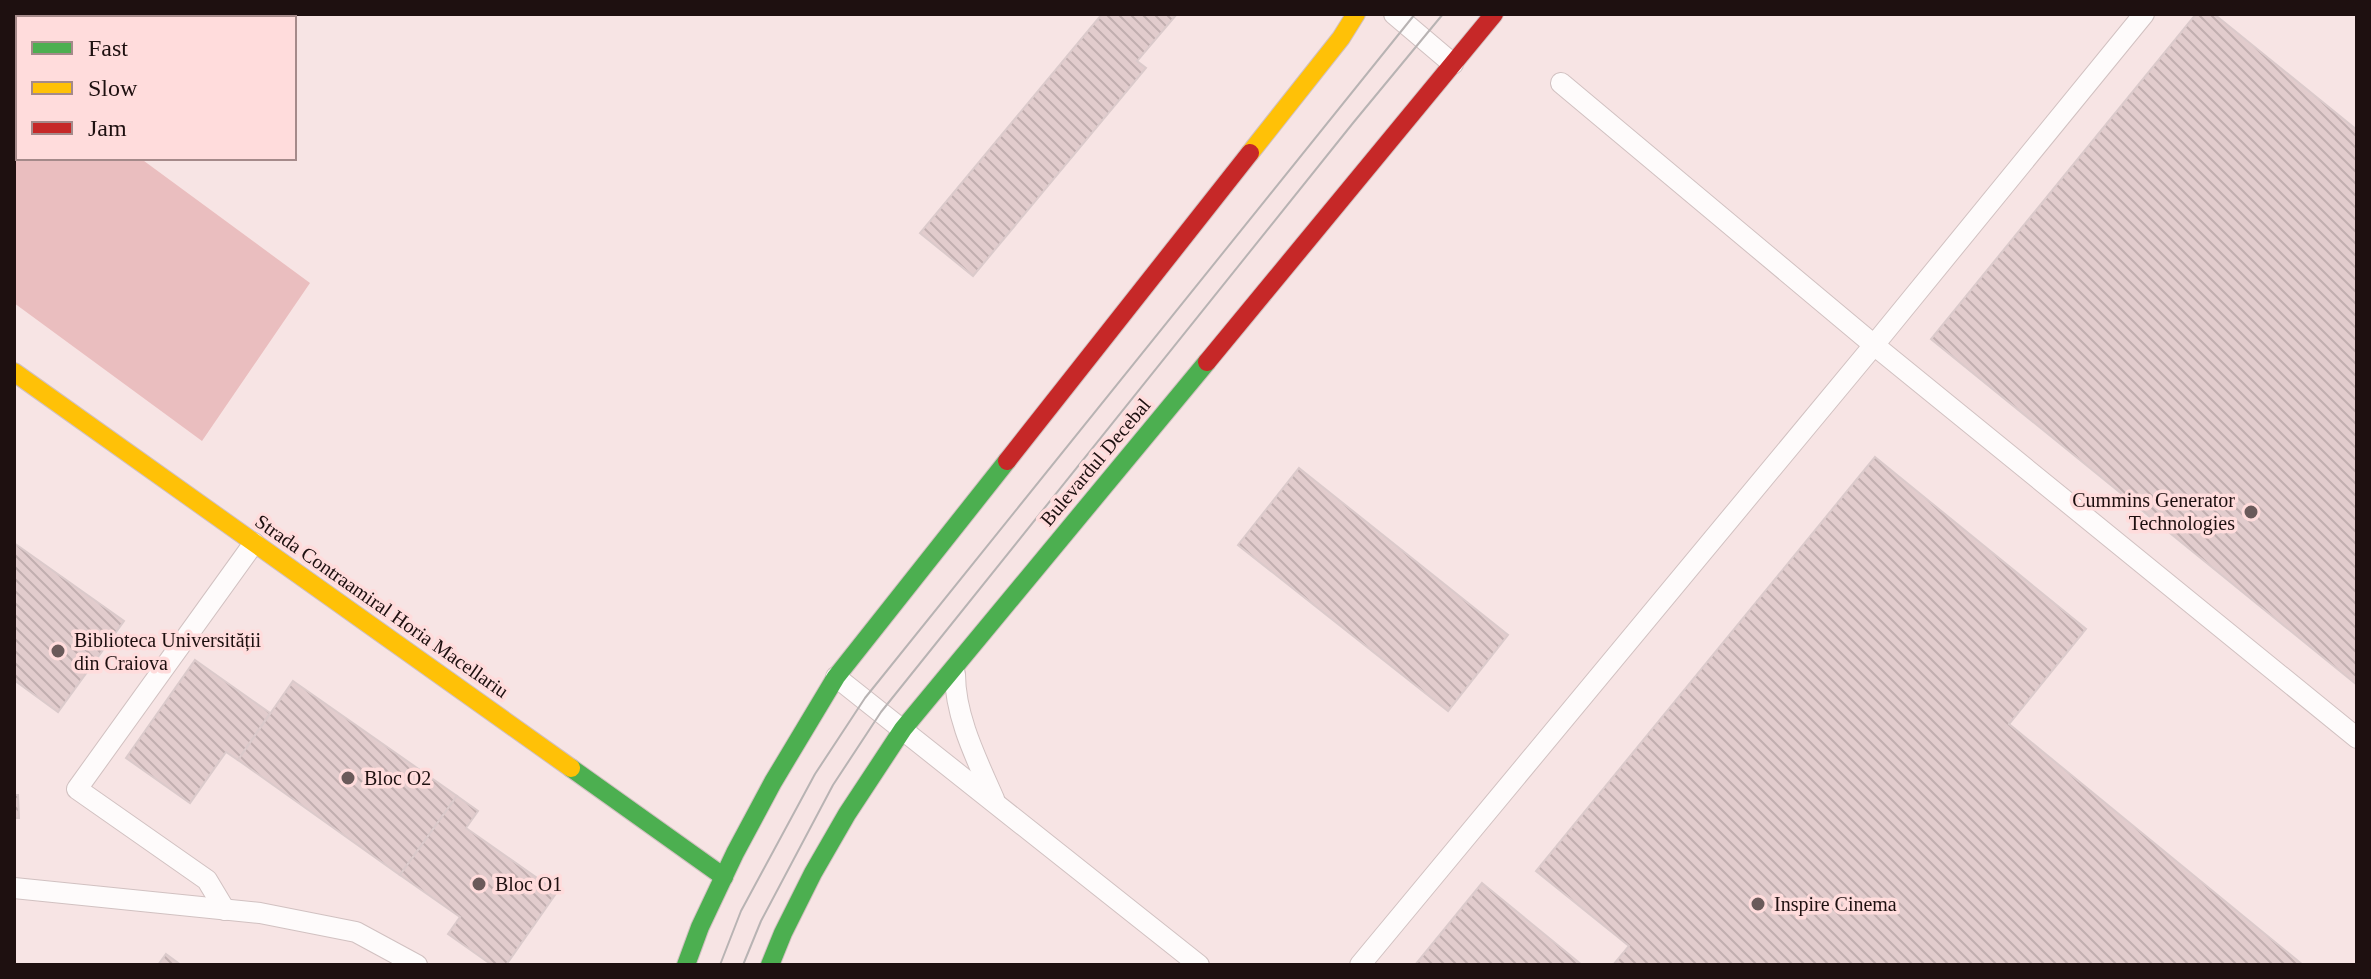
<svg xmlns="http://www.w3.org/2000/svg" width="2371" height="979" font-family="Georgia,serif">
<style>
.park{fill:#eabebf}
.building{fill:url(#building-back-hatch);stroke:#dbcacb;stroke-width:2}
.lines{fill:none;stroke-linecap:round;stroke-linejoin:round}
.lane-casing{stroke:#d1c1c1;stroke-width:22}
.fast-casing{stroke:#d1c1c1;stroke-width:20}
.slow-casing{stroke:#d1c1c1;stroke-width:20}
.jam-casing{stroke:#d1c1c1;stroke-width:20}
.lane{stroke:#fefbfb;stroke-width:20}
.fast{stroke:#4caf50;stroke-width:18}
.slow{stroke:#ffc107;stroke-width:18}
.jam{stroke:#c62828;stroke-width:18}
.tram{stroke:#b8b3b3;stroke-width:2}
.poi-dot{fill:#6a5a5a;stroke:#ffdcdc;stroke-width:3}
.labels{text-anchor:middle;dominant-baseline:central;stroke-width:7;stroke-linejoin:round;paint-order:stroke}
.street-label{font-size:20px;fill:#1e1010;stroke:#ffdcdc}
.poi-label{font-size:20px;fill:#1e1010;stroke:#ffdcdc;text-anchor:start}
</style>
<defs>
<pattern id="building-back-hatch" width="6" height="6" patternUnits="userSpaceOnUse" patternTransform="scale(2)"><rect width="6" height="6" fill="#e2cccd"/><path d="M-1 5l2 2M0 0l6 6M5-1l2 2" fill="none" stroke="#c1aeaf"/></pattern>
</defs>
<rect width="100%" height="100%" fill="#f7e4e4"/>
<path class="park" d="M 18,121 L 18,158 L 140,158 L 310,283 L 202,441 L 14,303 L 14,127 Z"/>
<g class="building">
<path d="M 1102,14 L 1177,14 L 1137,61 L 1146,68 L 973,276 L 920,233 Z"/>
<path d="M 2196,14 L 2214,14 L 2357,130 L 2357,685 L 1931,339 Z"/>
<path d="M 1875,457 L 2086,629 L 2009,724 L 2303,965 L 1613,965 L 1629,946 L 1536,871 Z"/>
<path d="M 1299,468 L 1508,635 L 1448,711 L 1238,545 Z"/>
<path d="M 14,543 L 124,621 L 58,712 L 14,680 Z"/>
<path d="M 195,660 L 270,713 L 238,760 L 226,752 L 190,803 L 126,758 Z"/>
<path d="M 293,681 L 457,796 L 400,875 L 238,760 Z"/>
<path d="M 14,795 L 18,795 L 19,818 L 14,818 Z"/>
<path d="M 457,796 L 478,811 L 466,828 L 557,892 L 506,965 L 492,965 L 448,934 L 460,917 L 400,875 Z"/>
<path d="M 1482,883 L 1582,965 L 1415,965 Z"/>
<path d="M 166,954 L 181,965 L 158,965 Z"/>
</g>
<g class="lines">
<g class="lane-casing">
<g id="lane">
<path d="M 1394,14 L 1453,64"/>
<path d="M 14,34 L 18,28"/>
<path d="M 1561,83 L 1874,345 L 2357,738"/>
<path d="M 955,674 C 955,717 977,760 994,799"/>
<path d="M 836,677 L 1199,965"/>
<path d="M 14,888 L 260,913 L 356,932 L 417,965"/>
<path d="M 225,910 L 207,880 L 77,789 L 254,543"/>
<path d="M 1360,965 L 1874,345 L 2144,14"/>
</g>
</g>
<g class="fast-casing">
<g id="fast">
<path d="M 571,768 L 724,877"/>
<path d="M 686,965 L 700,927 L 735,853 L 773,782 L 836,677 L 1007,461"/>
<path d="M 770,965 L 783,933 L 813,873 L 847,814 L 903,729 L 1207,362"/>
</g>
</g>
<g class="slow-casing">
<g id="slow">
<path d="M 1250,153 L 1341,38 L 1356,14"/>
<path d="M 14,372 L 571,768"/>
</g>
</g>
<g class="jam-casing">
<g id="jam">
<path d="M 1207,362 L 1494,14"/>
<path d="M 1007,461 L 1250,153"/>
</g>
</g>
<use href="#lane" class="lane"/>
<use href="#fast" class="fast"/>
<use href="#slow" class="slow"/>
<use href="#jam" class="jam"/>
<g class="tram">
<path d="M 720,965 L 741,911 L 815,774 L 865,698 L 1415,14"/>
<path d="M 743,965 L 761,921 L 833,785 L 881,712 L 1353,123 L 1443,14"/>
</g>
</g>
<g class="poi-dot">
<circle cx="2251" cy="512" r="8"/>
<circle cx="58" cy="651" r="8"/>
<circle cx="348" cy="778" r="8"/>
<circle cx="479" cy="884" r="8"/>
<circle cx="1758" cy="904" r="8"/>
</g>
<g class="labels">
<g class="street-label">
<text transform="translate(1095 462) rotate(-50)">Bulevardul Decebal</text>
<text transform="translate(382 606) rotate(35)">Strada Contraamiral Horia Macellariu</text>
</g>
<g class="poi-label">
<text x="2235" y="500" text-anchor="end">Cummins Generator<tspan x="2235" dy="23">Technologies</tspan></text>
<text x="74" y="640">Biblioteca Universității<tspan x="74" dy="23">din Craiova</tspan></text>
<text x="364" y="778">Bloc O2</text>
<text x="495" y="884">Bloc O1</text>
<text x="1774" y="904">Inspire Cinema</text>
</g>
</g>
<rect width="2371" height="979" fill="none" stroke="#1e1010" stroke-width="32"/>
<rect x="16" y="16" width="280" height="144" fill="#ffdcdc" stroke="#a58a8a" stroke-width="2"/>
<rect x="32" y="42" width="40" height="12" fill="#4caf50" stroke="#a58a8a" stroke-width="2"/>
<text x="88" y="56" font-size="24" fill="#1e1010">Fast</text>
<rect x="32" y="82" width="40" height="12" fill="#ffc107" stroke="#a58a8a" stroke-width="2"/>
<text x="88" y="96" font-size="24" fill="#1e1010">Slow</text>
<rect x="32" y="122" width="40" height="12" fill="#c62828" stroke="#a58a8a" stroke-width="2"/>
<text x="88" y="136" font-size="24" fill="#1e1010">Jam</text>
</svg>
